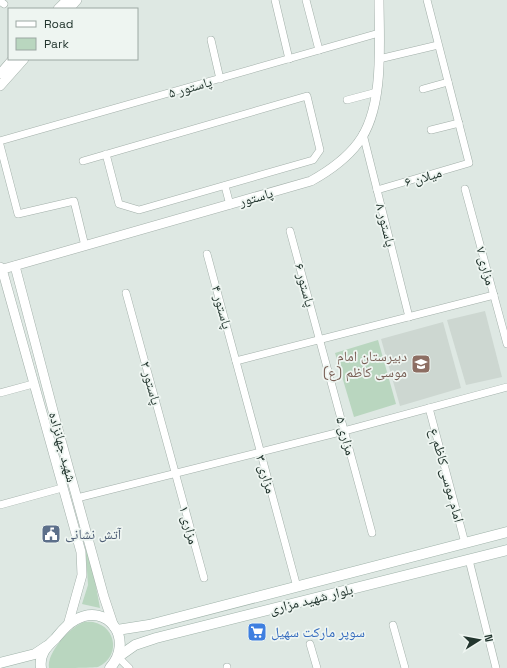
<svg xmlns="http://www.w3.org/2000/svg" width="507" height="668" font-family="'Space Grotesk','Noto Naskh Arabic',sans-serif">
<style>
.built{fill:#cdd7d1}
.green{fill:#b9d6bf}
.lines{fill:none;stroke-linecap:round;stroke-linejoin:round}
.minor-casing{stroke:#a2afa9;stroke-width:8}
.tertiary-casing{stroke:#a2afa9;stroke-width:10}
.secondary-casing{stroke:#9fb2a9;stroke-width:11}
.minor{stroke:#fff;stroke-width:7}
.tertiary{stroke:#fff;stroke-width:9}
.secondary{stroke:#fff;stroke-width:10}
.labels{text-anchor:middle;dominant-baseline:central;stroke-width:3.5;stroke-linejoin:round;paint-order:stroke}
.street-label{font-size:14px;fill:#22352e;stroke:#eef5f1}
.education-label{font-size:14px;fill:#785e54;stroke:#eef5f1;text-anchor:end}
.service-label{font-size:14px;fill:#4e5e75;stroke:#eef5f1;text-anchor:start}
.shop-label{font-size:14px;fill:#366cbe;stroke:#eef5f1;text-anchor:start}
</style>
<rect width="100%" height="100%" fill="#dee8e3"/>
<g class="built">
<path d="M 485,311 L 502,377 L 466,385 L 447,320 Z"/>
<path d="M 443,322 L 461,388 L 400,406 L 381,339 Z"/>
</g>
<g class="green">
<path d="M 378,340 L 396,404 L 354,417 L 335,353 Z"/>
<path d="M 85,542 L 91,560 L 100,608 L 82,604 L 88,585 Z"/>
<path d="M 84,622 C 113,618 125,654 98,667 C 93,668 58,668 49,668 C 46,653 70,627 84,622 Z"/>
</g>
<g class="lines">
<g class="minor-casing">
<g id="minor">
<path d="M 275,0 L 289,59"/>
<path d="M 306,0 L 319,50"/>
<path d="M 0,1 L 4,4"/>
<path d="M 211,40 L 220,79"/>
<path d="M 379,59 L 438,45"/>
<path d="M 423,89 L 448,82"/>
<path d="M 347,100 L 377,92"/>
<path d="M 431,130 L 459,123"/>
<path d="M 363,134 L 409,317"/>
<path d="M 0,141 L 379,33"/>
<path d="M 0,145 L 18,214 L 74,201 L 85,246"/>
<path d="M 83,161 C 157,139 232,118 307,96 L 320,150 L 313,160 L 139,210 L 119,204 L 106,154"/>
<path d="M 225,186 L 230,205"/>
<path d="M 465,189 L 507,344"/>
<path d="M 377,190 L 469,163 L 427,0"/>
<path d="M 290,231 L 372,533"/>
<path d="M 207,254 L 297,587"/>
<path d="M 126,293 L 204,578"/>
<path d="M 236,361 L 494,295"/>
<path d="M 0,393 L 33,384"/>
<path d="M 429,408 L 465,543"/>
<path d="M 77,498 L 344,431 L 507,387"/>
<path d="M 0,505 L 62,488"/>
<path d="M 469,560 L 496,668"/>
<path d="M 393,625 L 405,668"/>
<path d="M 310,644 L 317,668"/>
<path d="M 118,657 L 129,668"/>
<path d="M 227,667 L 227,668"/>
</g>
</g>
<g class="tertiary-casing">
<g id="tertiary">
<path d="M 58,9 L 67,0"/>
<path d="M 69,9 L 77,0"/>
<path d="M 0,74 L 13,59"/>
<path d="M 0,86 L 24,59"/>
<path d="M 15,266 L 56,422 L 104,597 L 114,627"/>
<path d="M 0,267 L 2,269 L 81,552 L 82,575 L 68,625"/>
<path d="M 0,270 L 311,181 C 329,171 346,159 358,143 C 385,108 379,41 379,0"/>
</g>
</g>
<g class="secondary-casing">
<g id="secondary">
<path d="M 117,630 L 149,625 L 507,532"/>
<path d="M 118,657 L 135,645 L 156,638 L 507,550"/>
<path d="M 0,663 L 35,654 L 47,646"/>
<path d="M 41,668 C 39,655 46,647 55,639 C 61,632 67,624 75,620 C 108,601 135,640 110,668"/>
</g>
</g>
<use href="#minor" class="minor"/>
<use href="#tertiary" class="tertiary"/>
<use href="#secondary" class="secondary"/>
</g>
<defs>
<g id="school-square" transform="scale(1)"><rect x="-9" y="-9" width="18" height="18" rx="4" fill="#8d6e63" stroke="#eef5f1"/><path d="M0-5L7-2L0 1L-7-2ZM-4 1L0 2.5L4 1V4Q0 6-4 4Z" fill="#fff"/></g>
<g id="civic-square" transform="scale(1)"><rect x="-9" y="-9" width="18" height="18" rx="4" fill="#5c6f8a" stroke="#eef5f1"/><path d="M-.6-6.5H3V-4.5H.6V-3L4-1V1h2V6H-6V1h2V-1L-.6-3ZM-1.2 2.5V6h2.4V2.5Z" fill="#fff"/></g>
<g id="supermarket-square" transform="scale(1)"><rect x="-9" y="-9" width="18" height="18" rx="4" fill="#3f7fe0" stroke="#eef5f1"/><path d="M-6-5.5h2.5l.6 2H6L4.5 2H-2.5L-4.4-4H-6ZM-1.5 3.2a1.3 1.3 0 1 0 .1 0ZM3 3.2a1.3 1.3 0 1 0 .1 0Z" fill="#fff"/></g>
</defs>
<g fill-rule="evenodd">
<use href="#school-square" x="421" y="364"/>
<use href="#civic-square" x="51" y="534"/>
<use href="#supermarket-square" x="257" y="632"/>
</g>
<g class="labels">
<g class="street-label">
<text transform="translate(190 87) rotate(-16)">پاستور ۵</text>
<text transform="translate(423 177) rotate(-16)">میلان ۶</text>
<text transform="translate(256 197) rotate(-16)">پاستور</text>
<text transform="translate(386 225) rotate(76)">پاستور ۸</text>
<text transform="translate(486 266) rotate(75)">مزاری ۷</text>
<text transform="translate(305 285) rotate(75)">پاستور ۶</text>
<text transform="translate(222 307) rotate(75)">پاستور ۴</text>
<text transform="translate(151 383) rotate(75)">پاستور ۲</text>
<text transform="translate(346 436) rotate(75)">مزاری ۵</text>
<text transform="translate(63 447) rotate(75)">شهید جهانزاده</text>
<text transform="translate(266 474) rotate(74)">مزاری ۳</text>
<text transform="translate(447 475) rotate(75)">امام موسی کاظم ع</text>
<text transform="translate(189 525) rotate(75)">مزاری ۱</text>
<text transform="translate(311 599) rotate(-14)">بلوار شهید مزاری</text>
</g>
<g class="education-label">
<text x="407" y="356">دبیرستان امام<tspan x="407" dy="16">موسی کاظم (ع)</tspan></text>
</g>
<g class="service-label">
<text x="65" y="534">آتش نشانی</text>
</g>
<g class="shop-label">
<text x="271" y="632">سوپر مارکت سهیل</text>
</g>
</g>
<rect x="8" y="8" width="130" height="52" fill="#eef5f1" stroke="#9ca8a3"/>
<rect x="16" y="21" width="20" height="6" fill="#ffffff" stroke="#9ca8a3"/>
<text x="44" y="28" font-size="12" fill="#22352e">Road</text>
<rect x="16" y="38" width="20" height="12" fill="#b9d6bf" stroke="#9ca8a3"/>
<text x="44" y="48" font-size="12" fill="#22352e">Park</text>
<g transform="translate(479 640) rotate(79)" stroke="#eef5f1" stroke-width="3" paint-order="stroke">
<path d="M0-3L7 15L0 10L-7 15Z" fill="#22352e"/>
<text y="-6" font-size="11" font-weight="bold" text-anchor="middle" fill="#22352e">N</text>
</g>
</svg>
